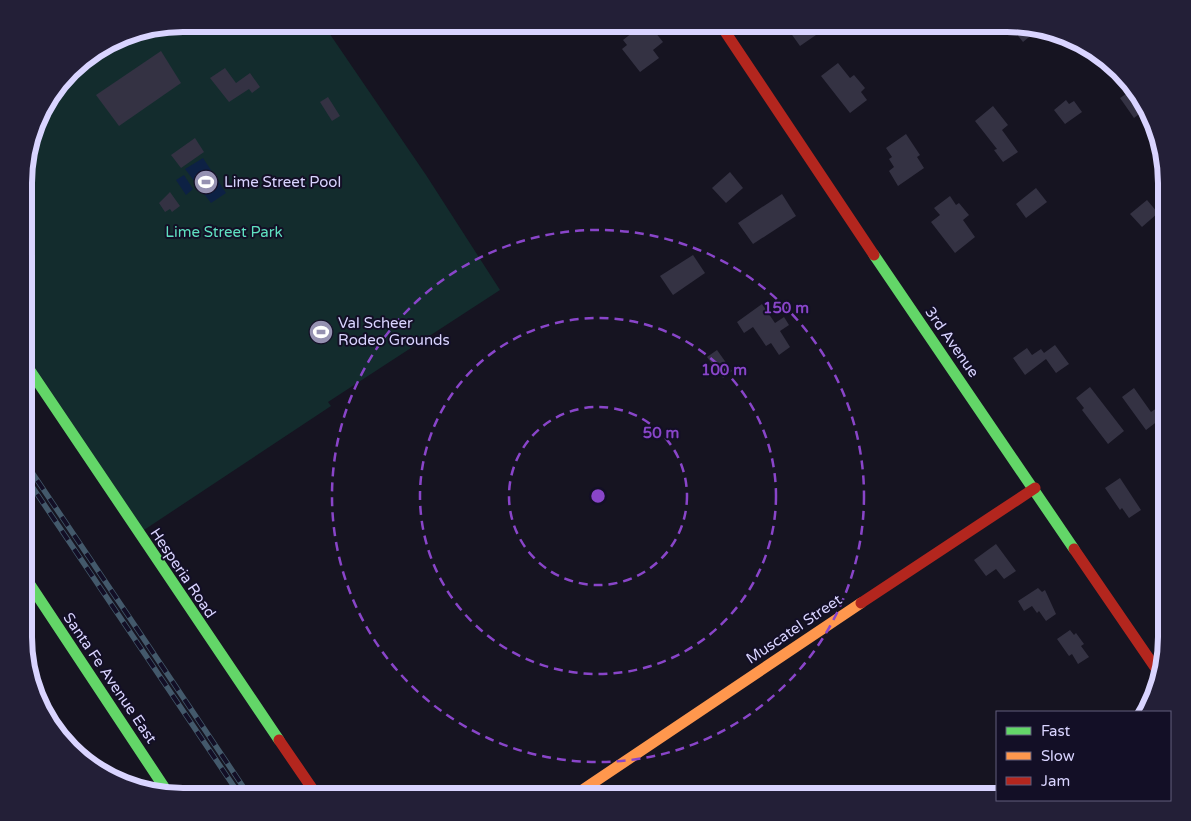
<svg xmlns="http://www.w3.org/2000/svg" width="1191" height="821" font-family="'Varela Round',sans-serif">
<style>
.green{fill:#132c2d}
.water{fill:#0d2144}
.building{fill:#343243}
.lines{fill:none;stroke-linecap:round;stroke-linejoin:round}
.fast{stroke:#63d668;stroke-width:11}
.slow{stroke:#ff974d;stroke-width:11}
.jam{stroke:#b3261e;stroke-width:11}
.rail-casing{stroke:#43596b;stroke-width:5.5}
.rail{stroke:#130f26;stroke-width:4;stroke-dasharray:11;stroke-linecap:butt}
.ring{fill:none;stroke:#8945c9;stroke-width:2.5;stroke-dasharray:9 6}
.labels{text-anchor:middle;dominant-baseline:central;stroke-width:4;stroke-linejoin:round;paint-order:stroke}
.poi-label{font-size:15px;fill:#d9d4ff;stroke:#130f26;text-anchor:start}
.park-label{font-size:15px;fill:#5fe0c0;stroke:#130f26}
.street-label{font-size:15px;fill:#d9d4ff;stroke:#130f26}
.rim{fill:none;stroke:#d9d4ff;stroke-width:6}
.centre{fill:#8945c9;stroke:#130f26;stroke-width:2.5}
.ring-label{font-size:15px;text-anchor:middle;font-weight:bold;fill:#8945c9;stroke:#130f26;stroke-width:4;stroke-linejoin:round;paint-order:stroke}
</style>
<rect width="100%" height="100%" fill="#161421"/>
<path class="green" d="M 184,24 L 323,24 L 426,175 L 500,290 L 328,402 L 331,406 L 144,530 L 25,353 L 25,163 L 40,113 L 78,64 L 123,36 Z"/>
<g class="water">
<path d="M 203,158 L 226,193 L 211,203 L 185,169 Z"/>
<path d="M 184,175 L 193,189 L 186,195 L 176,180 Z"/>
</g>
<g class="building">
<path d="M 633,24 L 665,24 L 655,32 L 663,42 L 653,50 L 659,58 L 640,72 L 622,49 L 627,45 L 623,40 L 637,29 Z"/>
<path d="M 800,24 L 832,24 L 800,46 L 790,32 Z"/>
<path d="M 1023,25 L 1040,28 L 1023,42 L 1015,32 Z"/>
<path d="M 161,51 L 181,83 L 119,126 L 96,95 Z"/>
<path d="M 838,63 L 850,78 L 854,75 L 865,88 L 861,92 L 867,100 L 850,113 L 821,76 Z"/>
<path d="M 225,68 L 236,83 L 250,73 L 260,87 L 252,93 L 249,89 L 229,102 L 210,78 Z"/>
<path d="M 1132,90 L 1147,108 L 1134,118 L 1120,98 Z"/>
<path d="M 328,97 L 340,116 L 332,121 L 320,102 Z"/>
<path d="M 1066,100 L 1069,104 L 1074,101 L 1082,112 L 1065,124 L 1054,110 Z"/>
<path d="M 993,106 L 1008,125 L 1002,130 L 1018,152 L 1003,162 L 994,150 L 997,149 L 975,121 Z"/>
<path d="M 906,134 L 920,155 L 917,157 L 924,168 L 898,186 L 889,171 L 894,167 L 889,159 L 892,157 L 886,148 Z"/>
<path d="M 195,138 L 204,152 L 181,168 L 171,155 Z"/>
<path d="M 730,172 L 743,188 L 726,203 L 712,188 Z"/>
<path d="M 1036,188 L 1047,202 L 1026,218 L 1016,204 Z"/>
<path d="M 170,192 L 180,206 L 172,212 L 170,209 L 165,212 L 159,203 Z"/>
<path d="M 782,194 L 796,216 L 753,244 L 738,223 Z"/>
<path d="M 950,196 L 956,205 L 959,203 L 969,215 L 963,220 L 975,237 L 955,253 L 931,222 L 940,215 L 934,208 Z"/>
<path d="M 1147,200 L 1158,213 L 1142,227 L 1130,214 Z"/>
<path d="M 693,255 L 705,273 L 673,295 L 660,276 Z"/>
<path d="M 762,304 L 775,323 L 784,317 L 789,325 L 780,331 L 790,347 L 779,355 L 771,343 L 766,346 L 753,327 L 744,333 L 737,322 Z"/>
<path d="M 1055,345 L 1069,364 L 1056,373 L 1046,359 L 1025,375 L 1013,358 L 1027,348 L 1032,355 L 1041,349 L 1044,353 Z"/>
<path d="M 717,350 L 732,371 L 723,378 L 707,357 Z"/>
<path d="M 1090,387 L 1124,431 L 1108,444 L 1082,410 L 1084,408 L 1076,398 Z"/>
<path d="M 1134,388 L 1151,412 L 1157,408 L 1163,417 L 1146,430 L 1122,397 Z"/>
<path d="M 1120,478 L 1141,510 L 1129,518 L 1122,508 L 1120,510 L 1105,488 Z"/>
<path d="M 996,544 L 1016,571 L 1004,579 L 996,569 L 986,576 L 974,560 Z"/>
<path d="M 1038,588 L 1042,592 L 1045,590 L 1056,614 L 1046,621 L 1039,611 L 1037,613 L 1032,606 L 1024,611 L 1018,601 Z"/>
<path d="M 1070,630 L 1074,635 L 1076,633 L 1084,644 L 1081,646 L 1089,657 L 1078,664 L 1072,654 L 1069,656 L 1057,639 Z"/>
</g>
<g class="lines">
<g class="fast">
<path d="M 874,255 L 1074,549"/>
<path d="M 25,363 L 279,740"/>
<path d="M 25,577 L 170,796"/>
</g>
<path class="slow" d="M 572,797 L 861,603"/>
<g class="jam">
<path d="M 720,24 L 874,255"/>
<path d="M 1074,549 L 1161,676"/>
<path d="M 861,603 L 1035,488"/>
<path d="M 279,740 L 318,797"/>
</g>
<g class="rail-casing">
<g id="rail">
<path d="M 25,462 L 250,797"/>
<path d="M 25,476 L 241,797"/>
</g>
</g>
<use href="#rail" class="rail"/>
</g>
<g class="ring">
<circle cx="598" cy="496" r="89"/>
<circle cx="598" cy="496" r="178"/>
<circle cx="598" cy="496" r="266"/>
</g>
<defs>
<g id="stadium-disc" transform="scale(1.25)"><circle r="9.5" fill="#9591b1" stroke="#130f26"/><path d="M0-5a6.5 5 0 1 0 0 10a6.5 5 0 1 0 0-10ZM-3.5-1.8h7v3.6h-7Z" fill="#fff"/></g>
</defs>
<g fill-rule="evenodd">
<use href="#stadium-disc" x="206" y="182"/>
<use href="#stadium-disc" x="321" y="332"/>
</g>
<g class="labels">
<g class="poi-label">
<text x="224" y="182">Lime Street Pool</text>
<text x="338" y="323">Val Scheer<tspan x="338" dy="17">Rodeo Grounds</tspan></text>
</g>
<g class="park-label">
<text x="224" y="232">Lime Street Park</text>
</g>
<g class="street-label">
<text transform="translate(952 342) rotate(55)">3rd Avenue</text>
<text transform="translate(183 573) rotate(56)">Hesperia Road</text>
<text transform="translate(794 629) rotate(-34)">Muscatel Street</text>
<text transform="translate(110 678) rotate(56)">Santa Fe Avenue East</text>
</g>
</g>
<path d="M0 0H1191V821H0ZM183 32H1007A151 151 0 0 1 1158 183V637A151 151 0 0 1 1007 788H183A151 151 0 0 1 32 637V183A151 151 0 0 1 183 32Z" fill="#231f37" fill-rule="evenodd"/>
<path class="rim" d="M183 32H1007A151 151 0 0 1 1158 183V637A151 151 0 0 1 1007 788H183A151 151 0 0 1 32 637V183A151 151 0 0 1 183 32Z"/>
<circle cx="598" cy="496" r="8" class="centre"/>
<g class="ring-label">
<text x="786" y="313">150 m</text>
<text x="724" y="375">100 m</text>
<text x="661" y="438">50 m</text>
</g>
<rect x="996" y="711" width="175" height="90" fill="#130f26" stroke="#625e7d"/>
<rect x="1006" y="727" width="25" height="8" fill="#63d668" stroke="#625e7d"/>
<text x="1041" y="736" font-size="15" fill="#d9d4ff">Fast</text>
<rect x="1006" y="752" width="25" height="8" fill="#ff974d" stroke="#625e7d"/>
<text x="1041" y="761" font-size="15" fill="#d9d4ff">Slow</text>
<rect x="1006" y="777" width="25" height="8" fill="#b3261e" stroke="#625e7d"/>
<text x="1041" y="786" font-size="15" fill="#d9d4ff">Jam</text>
</svg>
